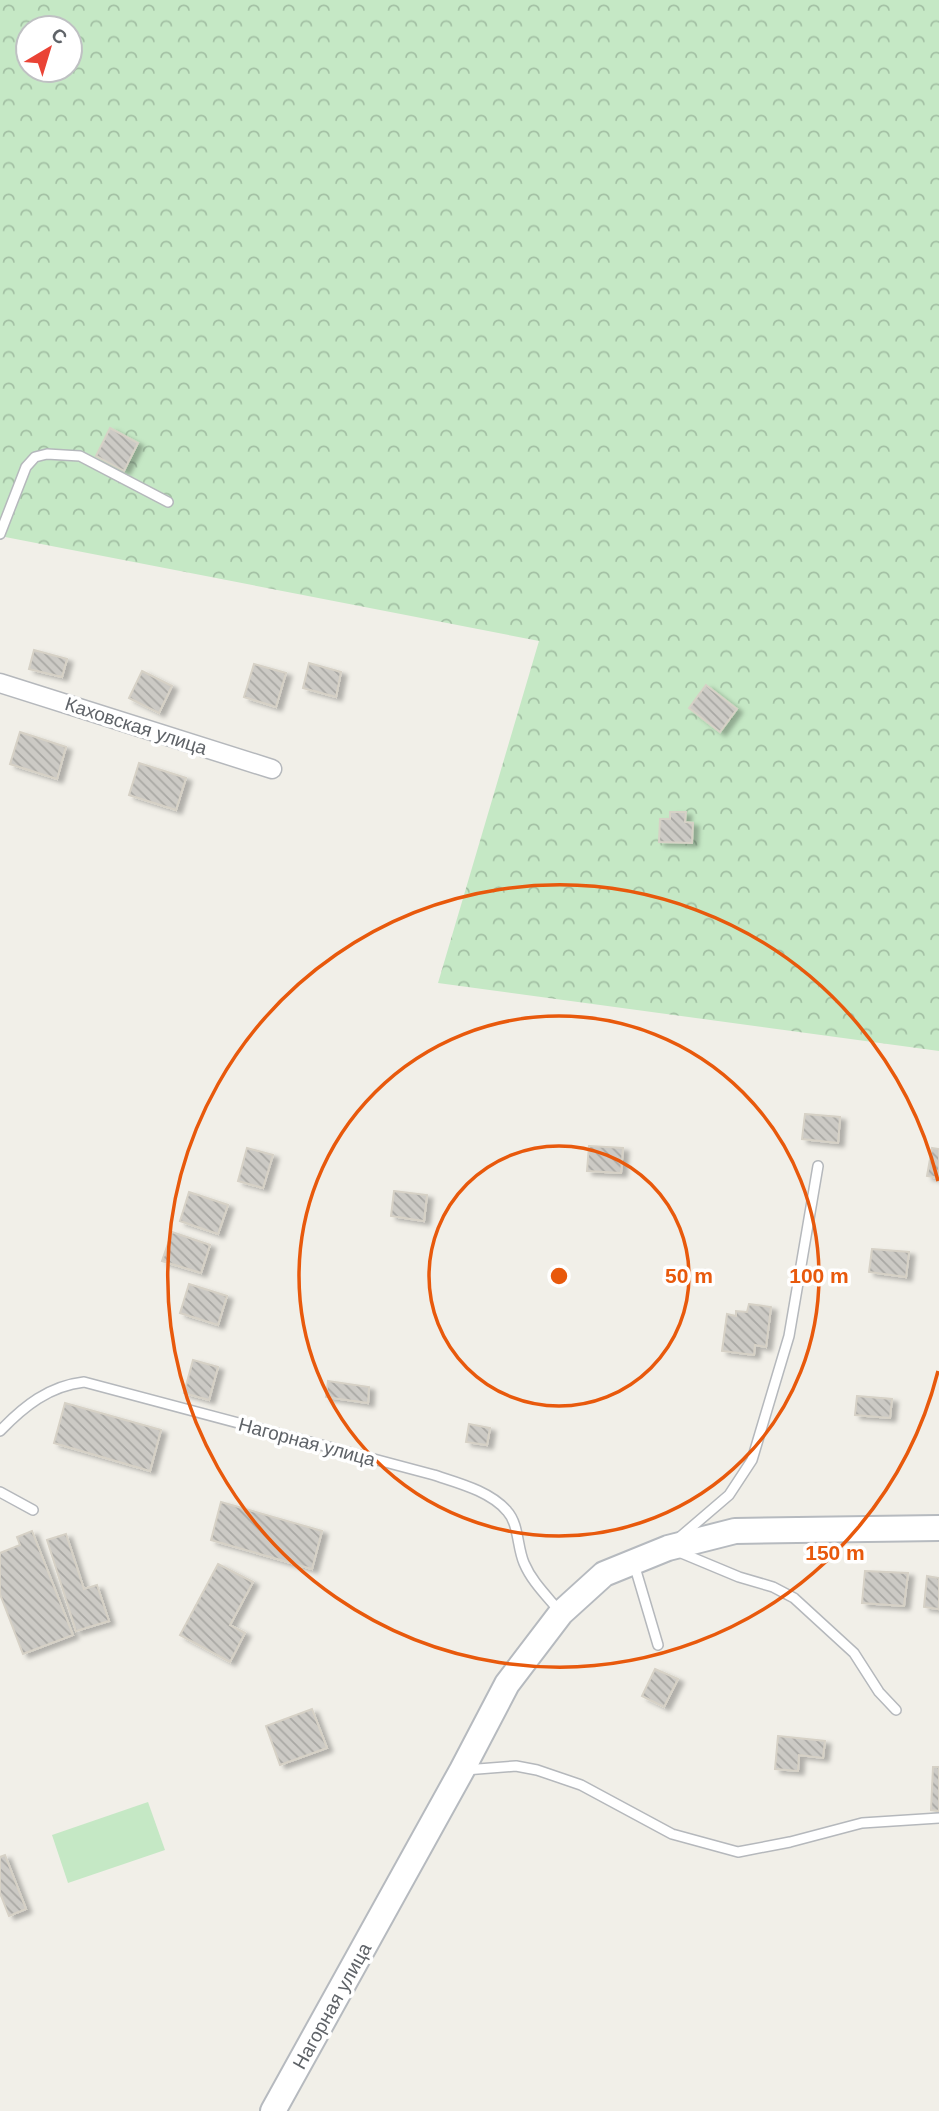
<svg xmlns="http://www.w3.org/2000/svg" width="939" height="2111" font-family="Arial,sans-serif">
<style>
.green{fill:#c5e8c5}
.forest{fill:url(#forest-crowns);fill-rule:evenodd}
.building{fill:url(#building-back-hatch);stroke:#d6d1c6;stroke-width:2;filter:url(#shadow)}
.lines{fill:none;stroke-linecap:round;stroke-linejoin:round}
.service-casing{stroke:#b5b8bc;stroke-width:12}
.minor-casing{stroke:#b5b8bc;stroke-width:21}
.secondary-casing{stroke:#b6babf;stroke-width:28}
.service{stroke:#fff;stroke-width:9}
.minor{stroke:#fff;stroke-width:18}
.secondary{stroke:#fff;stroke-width:24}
.ring{fill:none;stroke:#e8590c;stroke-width:3.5}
.labels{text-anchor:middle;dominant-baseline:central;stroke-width:7;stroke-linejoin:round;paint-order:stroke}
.street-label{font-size:19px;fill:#5f6368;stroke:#fff}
.centre{fill:#e8590c;stroke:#fff;stroke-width:3.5}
.ring-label{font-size:21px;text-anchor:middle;font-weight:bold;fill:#e8590c;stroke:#fff;stroke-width:7;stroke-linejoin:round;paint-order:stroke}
</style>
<defs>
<pattern id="forest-crowns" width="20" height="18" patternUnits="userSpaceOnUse" patternTransform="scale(1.75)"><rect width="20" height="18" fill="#c5e8c5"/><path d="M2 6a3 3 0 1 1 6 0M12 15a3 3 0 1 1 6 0" fill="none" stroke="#a3c0a4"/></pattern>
<pattern id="building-back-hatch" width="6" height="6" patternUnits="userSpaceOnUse" patternTransform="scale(1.75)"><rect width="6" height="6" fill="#cccac5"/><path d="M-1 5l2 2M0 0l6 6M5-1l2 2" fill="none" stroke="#a9a8a4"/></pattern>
<filter id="shadow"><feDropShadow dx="5.5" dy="3.5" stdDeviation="2" flood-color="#0004"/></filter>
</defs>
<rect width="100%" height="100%" fill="#f1efe8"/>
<path class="green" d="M 148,1802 L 165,1850 L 68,1883 L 52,1835 Z"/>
<path class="forest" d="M 0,0 L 939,0 L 939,1051 L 438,983 L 539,641 L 0,536 ZM 28,28 L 70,28 L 70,70 L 28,70 Z"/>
<g class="building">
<path d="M 110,428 L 138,443 L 124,471 L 96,456 Z"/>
<path d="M 34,650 L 67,659 L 62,677 L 29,669 Z"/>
<path d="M 309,663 L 341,672 L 336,697 L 303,688 Z"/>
<path d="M 254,664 L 286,673 L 276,707 L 244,697 Z"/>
<path d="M 142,671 L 172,686 L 159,713 L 129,698 Z"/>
<path d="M 706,685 L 737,709 L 720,732 L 689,708 Z"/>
<path d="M 20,732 L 66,747 L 57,779 L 10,764 Z"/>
<path d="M 139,763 L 186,778 L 176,810 L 129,795 Z"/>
<path d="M 670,812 L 686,812 L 685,822 L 693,823 L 692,843 L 659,842 L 660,819 L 670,819 Z"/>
<path d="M 805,1114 L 840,1117 L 838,1143 L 802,1139 Z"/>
<path d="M 589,1146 L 623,1148 L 621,1173 L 587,1171 Z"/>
<path d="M 247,1148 L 273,1155 L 263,1188 L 238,1181 Z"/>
<path d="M 932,1148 L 939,1149 L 939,1178 L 927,1176 Z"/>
<path d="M 394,1191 L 427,1195 L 424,1221 L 391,1216 Z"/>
<path d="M 189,1192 L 228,1205 L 218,1234 L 180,1221 Z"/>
<path d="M 172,1232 L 210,1245 L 201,1273 L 162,1261 Z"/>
<path d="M 872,1249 L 909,1252 L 906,1277 L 869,1272 Z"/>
<path d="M 189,1284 L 227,1296 L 218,1325 L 180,1313 Z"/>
<path d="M 749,1304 L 771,1307 L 766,1347 L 755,1345 L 754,1355 L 722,1351 L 727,1314 L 736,1316 L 736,1311 L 747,1312 Z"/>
<path d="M 193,1360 L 218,1367 L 209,1400 L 184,1393 Z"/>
<path d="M 328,1381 L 369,1387 L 368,1403 L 326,1397 Z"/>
<path d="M 857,1396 L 892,1399 L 890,1418 L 855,1415 Z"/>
<path d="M 65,1403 L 161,1430 L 150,1471 L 54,1443 Z"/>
<path d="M 469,1424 L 490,1428 L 487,1445 L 466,1442 Z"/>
<path d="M 221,1502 L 322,1531 L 312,1569 L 211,1540 Z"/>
<path d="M 32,1531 L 73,1635 L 23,1654 L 0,1594 L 0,1553 L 20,1545 L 17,1537 Z"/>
<path d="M 66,1534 L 84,1589 L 97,1585 L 109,1621 L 76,1631 L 47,1540 Z"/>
<path d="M 218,1564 L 253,1582 L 230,1625 L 245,1633 L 230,1662 L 180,1635 Z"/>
<path d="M 865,1571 L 908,1573 L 904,1606 L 862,1603 Z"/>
<path d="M 927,1576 L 939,1578 L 939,1609 L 924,1607 Z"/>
<path d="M 655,1669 L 678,1679 L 664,1707 L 642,1696 Z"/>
<path d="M 312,1709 L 327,1748 L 280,1765 L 266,1726 Z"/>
<path d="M 778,1736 L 825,1741 L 823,1758 L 799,1755 L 798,1771 L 775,1769 Z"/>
<path d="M 933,1767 L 939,1767 L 939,1811 L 931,1810 Z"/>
<path d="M 5,1855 L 26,1909 L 9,1916 L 0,1893 L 0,1857 Z"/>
</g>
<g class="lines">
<g class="service-casing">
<g id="service">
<path d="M 0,534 L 26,467 L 35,457 L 47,454 L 80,456 L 168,502"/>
<path d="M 0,1431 C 24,1406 49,1386 84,1382 L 434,1475 C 458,1483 490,1491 507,1511 C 519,1524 517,1547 524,1563 C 532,1582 547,1596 560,1612"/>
<path d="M 0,1492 L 33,1510"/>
<path d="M 680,1537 L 729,1495 L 752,1460 L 789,1336 L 818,1166"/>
<path d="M 679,1552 L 739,1577 L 773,1587 L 794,1598 L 854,1653 L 879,1692 L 896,1710"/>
<path d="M 634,1564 L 658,1645"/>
<path d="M 465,1770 L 516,1766 L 537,1770 L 581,1785 L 672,1834 L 738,1852 L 790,1842 L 862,1823 L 939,1818"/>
</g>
</g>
<g class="minor-casing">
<path id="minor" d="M 0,683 L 272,769"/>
</g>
<g class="secondary-casing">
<path id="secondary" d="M 273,2111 L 462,1770 L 507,1684 L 561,1613 L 604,1574 L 668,1548 L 735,1531 L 939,1528"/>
</g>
<use href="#service" class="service"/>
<use href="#minor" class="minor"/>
<use href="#secondary" class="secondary"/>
</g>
<g class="ring">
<circle cx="559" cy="1276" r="130"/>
<circle cx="559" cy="1276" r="260"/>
<path d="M938 1371A391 391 0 1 1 938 1181"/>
</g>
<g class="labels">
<g class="street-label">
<text transform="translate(136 726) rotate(18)">Каховская улица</text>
<text transform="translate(307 1442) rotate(15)">Нагорная улица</text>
<text transform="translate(332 2006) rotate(-61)">Нагорная улица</text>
</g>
</g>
<circle cx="559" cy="1276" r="10" class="centre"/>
<g class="ring-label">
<text x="689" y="1283">50 m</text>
<text x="819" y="1283">100 m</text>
<text x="835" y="1560">150 m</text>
</g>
<g transform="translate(49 49) rotate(38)"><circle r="33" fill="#ffffff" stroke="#bfc1c3" stroke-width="2"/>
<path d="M0-5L12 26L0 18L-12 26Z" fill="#ea4335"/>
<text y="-10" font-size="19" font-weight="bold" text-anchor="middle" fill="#5f6368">С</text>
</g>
</svg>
